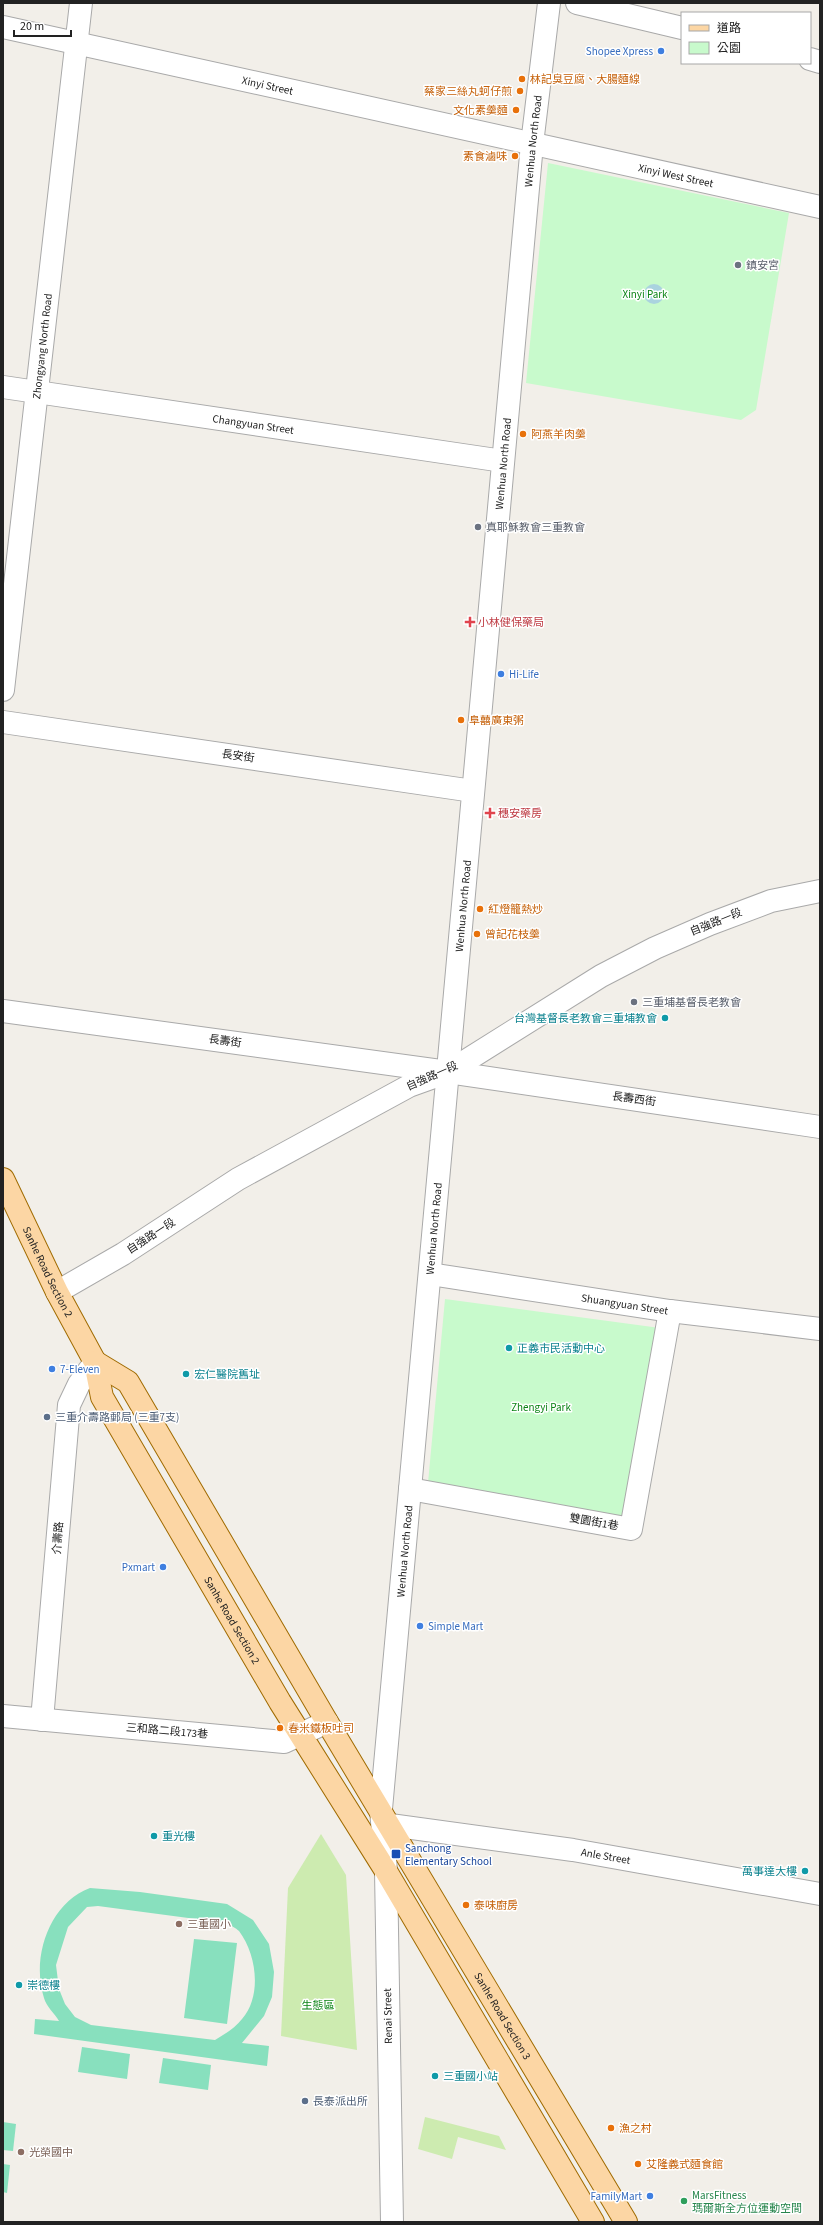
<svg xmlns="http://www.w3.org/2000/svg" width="823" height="2225" font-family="'Source Sans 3','Noto Sans TC',sans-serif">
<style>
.grass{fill:#cdebb0}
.park{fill:#c8facc}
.pitch{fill:#88e0be;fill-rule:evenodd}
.water{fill:#aad3df}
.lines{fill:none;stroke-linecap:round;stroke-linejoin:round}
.minor-casing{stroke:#a9a9a9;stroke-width:24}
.major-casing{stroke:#a06b00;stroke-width:24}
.minor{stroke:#fff;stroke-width:22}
.major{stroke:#fcd6a4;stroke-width:22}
.shop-dot{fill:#3f7fe0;stroke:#fff;stroke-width:1.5}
.food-dot{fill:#e8710a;stroke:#fff;stroke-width:1.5}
.worship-dot{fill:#6b7280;stroke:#fff;stroke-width:1.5}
.health-dot{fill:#e0444e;stroke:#fff;stroke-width:1.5}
.culture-dot{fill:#0f9aa8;stroke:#fff;stroke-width:1.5}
.service-dot{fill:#5c6f8a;stroke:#fff;stroke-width:1.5}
.transit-dot{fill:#1a4fb4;stroke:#fff;stroke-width:1.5}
.education-dot{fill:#8d6e63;stroke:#fff;stroke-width:1.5}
.leisure-dot{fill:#2e9e5b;stroke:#fff;stroke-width:1.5}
.labels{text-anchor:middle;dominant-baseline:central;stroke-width:3;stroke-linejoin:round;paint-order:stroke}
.shop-label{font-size:11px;fill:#366cbe;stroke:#fff;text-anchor:end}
.food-label{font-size:11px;fill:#c56008;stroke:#fff;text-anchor:start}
.street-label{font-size:11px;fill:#222;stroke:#fff}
.worship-label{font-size:11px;fill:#5b616d;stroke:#fff;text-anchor:start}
.park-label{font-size:11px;fill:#0c8416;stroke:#fff}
.health-label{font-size:11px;fill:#be3a42;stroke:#fff;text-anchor:start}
.culture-label{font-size:11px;fill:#0d838f;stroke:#fff;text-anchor:start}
.service-label{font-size:11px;fill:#4e5e75;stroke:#fff;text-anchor:start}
.transit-label{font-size:11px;fill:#164399;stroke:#fff;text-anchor:start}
.education-label{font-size:11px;fill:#785e54;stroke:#fff;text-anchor:start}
.leisure-label{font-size:11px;fill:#27864d;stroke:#fff;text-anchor:start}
</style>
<rect width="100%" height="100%" fill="#f2efe9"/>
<g class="grass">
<path d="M 321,1834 L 346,1875 L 357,2050 L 281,2036 L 288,1888 Z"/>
<path d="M 425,2117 L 499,2136 L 506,2150 L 458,2137 L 452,2159 L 418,2149 Z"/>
</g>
<g class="park">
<path d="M 548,163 L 789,213 L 756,410 L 741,420 L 526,383 Z"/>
<path d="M 445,1299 L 660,1328 L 624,1516 L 428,1483 Z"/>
</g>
<g class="pitch">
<path d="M 90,1888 L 140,1892 L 227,1904 L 253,1920 L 269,1944 L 274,1972 L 272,1997 L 264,2016 L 242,2043 L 269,2046 L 267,2066 L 34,2034 L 35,2019 L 59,2021 C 55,2014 46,2006 44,1998 C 31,1958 49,1903 90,1888 ZM 98,1906 L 226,1923 C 230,1925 236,1928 239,1931 C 257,1955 262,1996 242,2019 C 235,2028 225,2034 215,2040 L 91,2025 L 75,2017 L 65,2004 L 59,1989 L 56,1965 L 68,1927 L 87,1907 Z"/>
<path d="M 194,1939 L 237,1943 L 227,2024 L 184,2018 Z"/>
<path d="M 82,2047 L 130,2054 L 127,2079 L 78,2072 Z"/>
<path d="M 163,2058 L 211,2065 L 208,2090 L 159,2083 Z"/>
<path d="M 3,2122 L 16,2124 L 13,2151 L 3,2150 Z"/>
<path d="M 3,2164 L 10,2165 L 7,2193 L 3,2192 Z"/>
</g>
<circle class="water" cx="654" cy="294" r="10"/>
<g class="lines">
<g class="minor-casing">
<g id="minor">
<path d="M 577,3 L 682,28"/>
<path id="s1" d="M 3,27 L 820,207"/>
<path d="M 810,59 L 820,62"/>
<path id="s2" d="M 3,387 L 503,461"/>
<path id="s3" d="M 3,690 L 81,3"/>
<path d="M 3,722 L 473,791"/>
<path d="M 3,1011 L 448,1072 L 820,1127"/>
<path id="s4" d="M 430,1274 L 670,1311 L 820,1329"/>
<path d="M 57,1292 L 123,1254 L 238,1179 L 409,1086 L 448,1072 L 601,976 L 655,948 L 710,924 L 771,901 L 820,891"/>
<path d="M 410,1489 L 631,1529 L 670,1311"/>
<path d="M 3,1716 L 284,1742 L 327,1722"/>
<path d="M 42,1720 L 69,1405 L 79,1384 L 95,1362"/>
<path id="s5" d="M 390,1825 L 573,1850 L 820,1894"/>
<path id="s6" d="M 392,2222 L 386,1871 L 381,1809 L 532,144 L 549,3"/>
</g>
</g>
<g class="major-casing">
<g id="major">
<path id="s7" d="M 3,1179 L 57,1292 L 95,1362 L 102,1397 L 280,1702 L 386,1871 L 593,2222"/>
<path id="s8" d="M 95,1362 L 128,1382 L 327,1722 L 626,2222"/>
</g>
</g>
<use href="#minor" class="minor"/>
<use href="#major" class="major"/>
</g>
<g class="shop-dot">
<circle cx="661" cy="51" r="4"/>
<circle cx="501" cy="674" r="4"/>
<circle cx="52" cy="1369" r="4"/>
<circle cx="163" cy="1567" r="4"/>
<circle cx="420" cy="1626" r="4"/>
<circle cx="650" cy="2196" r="4"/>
</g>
<g class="food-dot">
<circle cx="522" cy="79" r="4"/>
<circle cx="520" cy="91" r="4"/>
<circle cx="516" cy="110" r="4"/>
<circle cx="515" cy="156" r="4"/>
<circle cx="523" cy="434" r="4"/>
<circle cx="461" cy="720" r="4"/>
<circle cx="480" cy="909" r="4"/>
<circle cx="477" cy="934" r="4"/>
<circle cx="280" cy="1728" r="4"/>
<circle cx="466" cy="1905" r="4"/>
<circle cx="611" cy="2128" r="4"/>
<circle cx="638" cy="2164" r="4"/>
</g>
<g class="worship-dot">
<circle cx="738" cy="265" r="4"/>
<circle cx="478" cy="527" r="4"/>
<circle cx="634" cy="1002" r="4"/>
</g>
<g class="health-dot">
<path d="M468 616h4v4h4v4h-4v4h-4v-4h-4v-4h4z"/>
<path d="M488 807h4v4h4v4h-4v4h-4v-4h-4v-4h4z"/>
</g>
<g class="culture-dot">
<circle cx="665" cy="1018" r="4"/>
<circle cx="509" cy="1348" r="4"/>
<circle cx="186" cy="1374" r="4"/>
<circle cx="154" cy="1836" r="4"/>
<circle cx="805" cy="1871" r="4"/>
<circle cx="19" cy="1985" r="4"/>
<circle cx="435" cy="2076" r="4"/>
</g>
<g class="service-dot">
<circle cx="47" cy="1417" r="4"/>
<circle cx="305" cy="2101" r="4"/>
</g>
<rect class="transit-dot" x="391" y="1849" width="10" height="10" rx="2"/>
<g class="education-dot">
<circle cx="179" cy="1924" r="4"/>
<circle cx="21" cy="2152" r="4"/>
</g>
<circle class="leisure-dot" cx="684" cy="2201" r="4"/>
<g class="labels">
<g class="shop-label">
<text x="653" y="51">Shopee Xpress</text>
<text x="509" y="674" text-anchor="start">Hi-Life</text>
<text x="60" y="1369" text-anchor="start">7-Eleven</text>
<text x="155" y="1567">Pxmart</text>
<text x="428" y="1626" text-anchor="start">Simple Mart</text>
<text x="642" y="2196">FamilyMart</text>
</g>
<g class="food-label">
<text x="530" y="79">林記臭豆腐、大腸麵線</text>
<text x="512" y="91" text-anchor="end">蔡家三絲丸蚵仔煎</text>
<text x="508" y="110" text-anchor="end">文化素羹麵</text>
<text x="507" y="156" text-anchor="end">素食滷味</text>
<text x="531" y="434">阿燕羊肉羹</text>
<text x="469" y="720">阜囍廣東粥</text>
<text x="488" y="909">紅燈籠熱炒</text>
<text x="485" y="934">曾記花枝羹</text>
<text x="288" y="1728">春米鐵板吐司</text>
<text x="474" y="1905">泰味廚房</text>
<text x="619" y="2128">漁之村</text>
<text x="646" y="2164">艾隆義式麵食館</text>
</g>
<g class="street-label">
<text stroke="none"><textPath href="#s1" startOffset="271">Xinyi Street</textPath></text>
<text stroke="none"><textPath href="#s6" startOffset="2088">Wenhua North Road</textPath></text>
<text stroke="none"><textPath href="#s1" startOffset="689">Xinyi West Street</textPath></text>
<text stroke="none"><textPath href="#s3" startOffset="346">Zhongyang North Road</textPath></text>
<text stroke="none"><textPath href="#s2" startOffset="253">Changyuan Street</textPath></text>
<text stroke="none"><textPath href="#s6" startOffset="1764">Wenhua North Road</textPath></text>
<text transform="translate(238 756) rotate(8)">長安街</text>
<text stroke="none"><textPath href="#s6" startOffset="1320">Wenhua North Road</textPath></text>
<text transform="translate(716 922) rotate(-22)">自強路一段</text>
<text transform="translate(225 1041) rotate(8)">長壽街</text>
<text transform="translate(432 1076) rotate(-24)">自強路一段</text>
<text transform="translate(634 1099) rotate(8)">長壽西街</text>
<text stroke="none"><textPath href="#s6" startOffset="996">Wenhua North Road</textPath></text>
<text transform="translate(151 1236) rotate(-33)">自強路一段</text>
<text stroke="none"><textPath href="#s7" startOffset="103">Sanhe Road Section 2</textPath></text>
<text stroke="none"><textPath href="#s4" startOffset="197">Shuangyuan Street</textPath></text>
<text transform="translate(594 1522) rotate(10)">雙園街1巷</text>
<text transform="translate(58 1538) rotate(-86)">介壽路</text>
<text stroke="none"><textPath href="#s6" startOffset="672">Wenhua North Road</textPath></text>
<text stroke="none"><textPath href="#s7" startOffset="499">Sanhe Road Section 2</textPath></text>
<text transform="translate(167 1731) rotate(5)">三和路二段173巷</text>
<text stroke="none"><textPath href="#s5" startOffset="218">Anle Street</textPath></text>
<text transform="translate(388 2016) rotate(-91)">Renai Street</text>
<text stroke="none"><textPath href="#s8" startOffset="775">Sanhe Road Section 3</textPath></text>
</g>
<g class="worship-label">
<text x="746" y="265">鎮安宮</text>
<text x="486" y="527">真耶穌教會三重教會</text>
<text x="642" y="1002">三重埔基督長老教會</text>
</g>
<g class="park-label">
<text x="645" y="294">Xinyi Park</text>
<text x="541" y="1407">Zhengyi Park</text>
<text x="318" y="2005">生態區</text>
</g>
<g class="health-label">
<text x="478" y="622">小林健保藥局</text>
<text x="498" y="813">穗安藥房</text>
</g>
<g class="culture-label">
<text x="657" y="1018" text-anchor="end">台灣基督長老教會三重埔教會</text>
<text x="517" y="1348">正義市民活動中心</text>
<text x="194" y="1374">宏仁醫院舊址</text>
<text x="162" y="1836">重光樓</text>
<text x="797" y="1871" text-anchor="end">萬事達大樓</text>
<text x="27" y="1985">崇德樓</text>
<text x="443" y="2076">三重國小站</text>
</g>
<g class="service-label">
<text x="55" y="1417">三重介壽路郵局 (三重7支)</text>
<text x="313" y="2101">長泰派出所</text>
</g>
<g class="transit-label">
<text x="405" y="1848">Sanchong<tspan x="405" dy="13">Elementary School</tspan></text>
</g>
<g class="education-label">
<text x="187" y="1924">三重國小</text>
<text x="29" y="2152">光榮國中</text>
</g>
<g class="leisure-label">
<text x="692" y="2195">MarsFitness<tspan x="692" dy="13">瑪爾斯全方位運動空間</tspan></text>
</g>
</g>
<rect width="823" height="2225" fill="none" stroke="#222222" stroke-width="8"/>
<rect x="681" y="12" width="130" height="52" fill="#ffffff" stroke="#a7a7a7"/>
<rect x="689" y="25" width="20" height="6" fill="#fcd6a4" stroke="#a7a7a7"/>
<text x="717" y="32" font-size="12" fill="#222222">道路</text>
<rect x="689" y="42" width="20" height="12" fill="#c8facc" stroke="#a7a7a7"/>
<text x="717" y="52" font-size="12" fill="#222222">公園</text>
<path d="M14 30v6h57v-6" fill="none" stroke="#222222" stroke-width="2"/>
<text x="20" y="30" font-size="12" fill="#222222" stroke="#ffffff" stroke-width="3" paint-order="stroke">20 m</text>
</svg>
